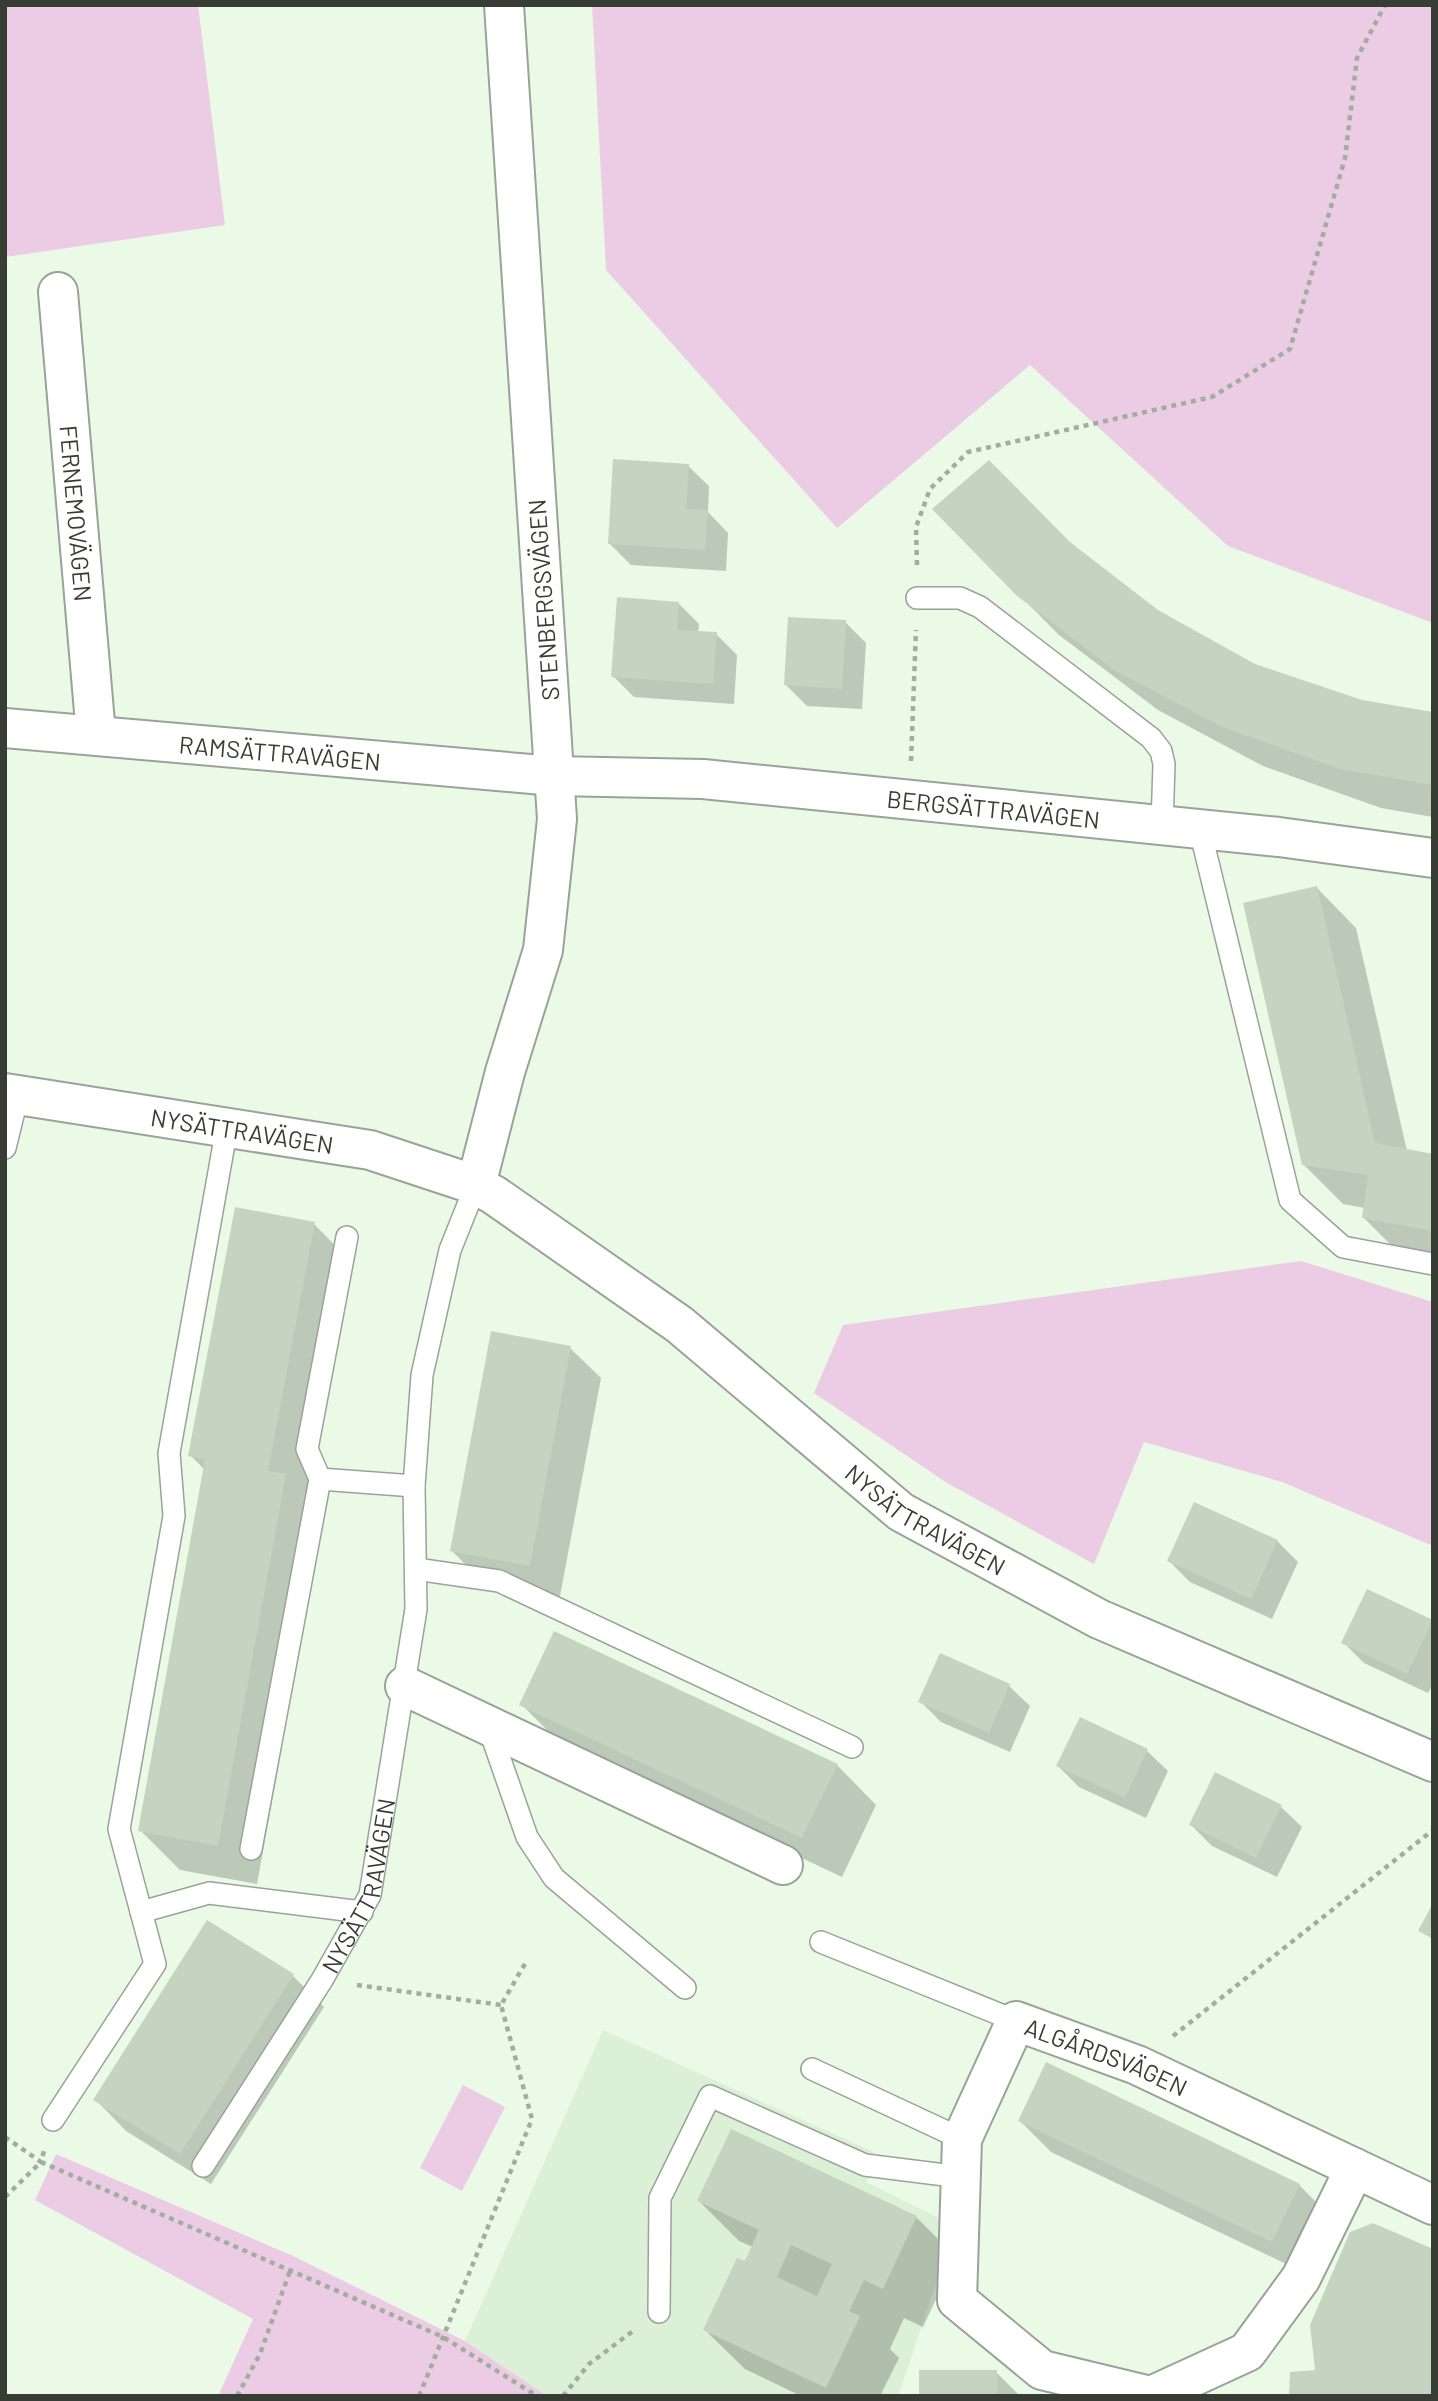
<svg xmlns="http://www.w3.org/2000/svg" width="1438" height="2401" font-family="Barlow,sans-serif">
<style>
.built{fill:#dcefd7}
.green{fill:#eccce4}
.shadow{fill:#0003}
.building{fill:#c5d4c1;fill-rule:evenodd}
.lines{fill:none;stroke-linecap:round;stroke-linejoin:round}
.service-casing{stroke:#97a594;stroke-width:24}
.minor-casing{stroke:#97a594;stroke-width:42}
.path{stroke:#a1ad9e;stroke-width:4.5;stroke-dasharray:5 5;stroke-linecap:butt}
.service{stroke:#fff;stroke-width:21}
.minor{stroke:#fff;stroke-width:38}
.labels{text-anchor:middle;dominant-baseline:central;stroke-width:5;stroke-linejoin:round;paint-order:stroke}
.street-label{font-size:24px;fill:#373d35;stroke:#fff}
</style>
<rect width="100%" height="100%" fill="#ebfae7"/>
<path class="built" d="M 603,2030 L 876,2153 L 866,2182 L 953,2225 L 941,2269 L 898,2396 L 547,2396 L 465,2341 Z"/>
<g class="green">
<path d="M 5,5 L 198,5 L 225,225 L 5,257 Z"/>
<path d="M 592,5 L 1433,5 L 1433,623 L 1228,546 L 1030,365 L 837,528 L 606,270 Z"/>
<path d="M 1301,1261 L 1433,1302 L 1433,1546 L 1282,1482 L 1144,1442 L 1094,1564 L 947,1483 L 814,1393 L 843,1325 Z"/>
<path d="M 463,2085 L 505,2107 L 462,2191 L 420,2168 Z"/>
<path d="M 56,2154 L 293,2256 L 465,2341 L 547,2396 L 218,2396 L 253,2319 L 35,2200 Z"/>
</g>
<g class="shadow">
<path d="M 688,466 L 709,486 L 708,512 L 728,533 L 726,571 L 631,565 L 610,544 Z"/>
<path d="M 935,510 L 1072,546 L 1157,611 L 1255,665 L 1361,702 L 1433,714 L 1433,817 L 1381,808 L 1263,766 L 1158,710 L 1059,635 Z"/>
<path d="M 678,603 L 699,624 L 698,633 L 716,634 L 737,655 L 734,704 L 634,697 L 613,676 Z"/>
<path d="M 845,622 L 866,643 L 862,709 L 807,706 L 786,685 Z"/>
<path d="M 1317,888 L 1356,928 L 1407,1151 L 1433,1155 L 1433,1262 L 1403,1257 L 1363,1217 L 1365,1208 L 1343,1204 L 1303,1164 Z"/>
<path d="M 314,1224 L 353,1264 L 309,1500 L 324,1515 L 257,1884 L 180,1870 L 140,1830 L 205,1470 L 190,1455 Z"/>
<path d="M 570,1348 L 601,1378 L 560,1596 L 483,1582 L 452,1551 Z"/>
<path d="M 1277,1541 L 1298,1562 L 1272,1619 L 1190,1582 L 1169,1561 Z"/>
<path d="M 1432,1621 L 1433,1684 L 1428,1693 L 1364,1663 L 1343,1642 Z"/>
<path d="M 1009,1686 L 1030,1706 L 1010,1752 L 941,1722 L 920,1701 Z"/>
<path d="M 521,1704 L 837,1765 L 876,1805 L 842,1877 L 561,1744 Z"/>
<path d="M 1147,1751 L 1168,1771 L 1146,1818 L 1079,1787 L 1058,1766 Z"/>
<path d="M 1281,1807 L 1302,1827 L 1277,1877 L 1212,1846 L 1191,1825 Z"/>
<path d="M 293,1976 L 324,2007 L 211,2184 L 126,2131 L 96,2100 Z"/>
<path d="M 1020,2121 L 1299,2185 L 1330,2216 L 1303,2272 L 1051,2152 Z"/>
<path d="M 699,2201 L 916,2217 L 956,2257 L 923,2327 L 904,2318 L 890,2349 L 899,2358 L 880,2396 L 801,2396 L 745,2369 L 705,2330 L 753,2247 L 739,2241 Z"/>
<path d="M 996,2372 L 1020,2396 L 921,2396 Z"/>
</g>
<g class="building">
<path d="M 613,459 L 689,464 L 686,509 L 708,510 L 705,550 L 608,544 Z"/>
<path d="M 989,460 L 1070,542 L 1158,610 L 1255,664 L 1362,700 L 1433,712 L 1433,785 L 1340,769 L 1222,727 L 1116,671 L 1017,596 L 932,509 Z"/>
<path d="M 617,597 L 679,602 L 677,630 L 717,632 L 713,684 L 611,677 Z"/>
<path d="M 788,617 L 846,620 L 842,689 L 784,685 Z"/>
<path d="M 1317,886 L 1375,1143 L 1433,1154 L 1433,1231 L 1362,1218 L 1368,1175 L 1302,1165 L 1243,903 Z"/>
<path d="M 235,1207 L 315,1222 L 268,1471 L 286,1474 L 218,1846 L 138,1831 L 205,1459 L 188,1456 Z"/>
<path d="M 491,1331 L 571,1346 L 530,1566 L 450,1551 Z"/>
<path d="M 1194,1502 L 1278,1540 L 1251,1599 L 1167,1561 Z"/>
<path d="M 1367,1589 L 1433,1620 L 1407,1674 L 1341,1643 Z"/>
<path d="M 554,1631 L 838,1764 L 802,1838 L 519,1705 Z"/>
<path d="M 940,1653 L 1010,1684 L 989,1733 L 918,1702 Z"/>
<path d="M 1080,1717 L 1148,1749 L 1125,1798 L 1056,1766 Z"/>
<path d="M 1215,1772 L 1282,1805 L 1256,1858 L 1189,1825 Z"/>
<path d="M 1433,1903 L 1433,1939 L 1418,1931 Z"/>
<path d="M 207,1920 L 294,1974 L 180,2154 L 93,2100 Z"/>
<path d="M 1046,2062 L 1300,2184 L 1272,2242 L 1018,2121 Z"/>
<path d="M 731,2129 L 917,2216 L 883,2289 L 864,2280 L 849,2311 L 860,2316 L 826,2388 L 703,2330 L 737,2258 L 745,2261 L 759,2230 L 697,2201 ZM 791,2245 L 832,2264 L 817,2296 L 777,2277 Z"/>
<path d="M 1373,2223 L 1433,2249 L 1433,2396 L 1289,2396 L 1290,2372 L 1315,2370 L 1310,2325 L 1350,2232 Z"/>
<rect x="919" y="2370" width="78" height="26"/>
</g>
<g class="lines">
<g class="service-casing">
<g id="service">
<path d="M 917,598 L 960,598 L 980,607 L 1151,738 L 1161,751 L 1164,764 L 1162,826"/>
<path d="M 1200,830 L 1290,1200 L 1343,1247 L 1433,1264"/>
<path d="M 5,1148 L 18,1095"/>
<path d="M 320,1479 L 414,1486"/>
<path d="M 416,1569 L 499,1581 L 852,1747"/>
<path d="M 488,1725 L 527,1837 L 554,1878 L 685,1988"/>
<path d="M 251,1849 L 320,1479 L 307,1449 L 347,1237"/>
<path d="M 141,1912 L 209,1893 L 362,1912"/>
<path d="M 821,1942 L 1016,2021"/>
<path d="M 812,2069 L 962,2139"/>
<path d="M 53,2120 L 155,1964 L 119,1829 L 174,1516 L 169,1453 L 227,1127"/>
<path id="s1" d="M 203,2166 L 322,1980 L 370,1895 L 416,1609 L 414,1486 L 422,1375 L 450,1250 L 476,1185"/>
<path d="M 659,2312 L 660,2198 L 710,2096 L 865,2165 L 961,2177"/>
</g>
</g>
<g class="minor-casing">
<g id="minor">
<path id="s2" d="M 58,292 L 96,735"/>
<path id="s3" d="M 5,728 L 554,776 L 703,779 L 1279,837 L 1433,858"/>
<path id="s4" d="M 5,1093 L 370,1150 L 476,1185 L 494,1195 L 680,1325 L 901,1512 L 1099,1619 L 1433,1762"/>
<path d="M 476,1185 L 505,1072 L 543,950 L 557,819 L 504,5"/>
<path d="M 405,1686 L 783,1865"/>
<path id="s5" d="M 1150,2396 L 1042,2370 L 957,2300 L 962,2139 L 1016,2021 L 1137,2065 L 1433,2205"/>
<path d="M 1151,2396 L 1247,2352 L 1301,2278 L 1355,2168"/>
</g>
</g>
<g class="path">
<path d="M 917,565 L 916,527 L 930,489 L 968,452 L 1212,397 L 1290,349 L 1345,158 L 1357,58 L 1385,5"/>
<path d="M 911,761 L 916,630"/>
<path d="M 357,1985 L 501,2005"/>
<path d="M 1173,2036 L 1433,1830"/>
<path d="M 5,2137 L 41,2162 L 44,2151"/>
<path d="M 5,2197 L 41,2162 L 443,2337 L 537,2396"/>
<path d="M 237,2396 L 260,2354 L 290,2271"/>
<path d="M 419,2396 L 532,2119 L 501,2005 L 526,1962"/>
<path d="M 563,2396 L 589,2364 L 633,2331"/>
</g>
<use href="#service" class="service"/>
<use href="#minor" class="minor"/>
</g>
<g class="labels">
<g class="street-label">
<text stroke="none"><textPath href="#s2" startOffset="222">FERNEMOVÄGEN</textPath></text>
<text transform="translate(543 600) rotate(-94)">STENBERGSVÄGEN</text>
<text stroke="none"><textPath href="#s3" startOffset="276">RAMSÄTTRAVÄGEN</textPath></text>
<text stroke="none"><textPath href="#s3" startOffset="992">BERGSÄTTRAVÄGEN</textPath></text>
<text stroke="none"><textPath href="#s4" startOffset="240">NYSÄTTRAVÄGEN</textPath></text>
<text stroke="none"><textPath href="#s4" startOffset="1043">NYSÄTTRAVÄGEN</textPath></text>
<text stroke="none"><textPath href="#s1" startOffset="324">NYSÄTTRAVÄGEN</textPath></text>
<text stroke="none"><textPath href="#s5" startOffset="609">ALGÅRDSVÄGEN</textPath></text>
</g>
</g>
<rect width="1438" height="2401" fill="none" stroke="#373d35" stroke-width="14"/>
</svg>
